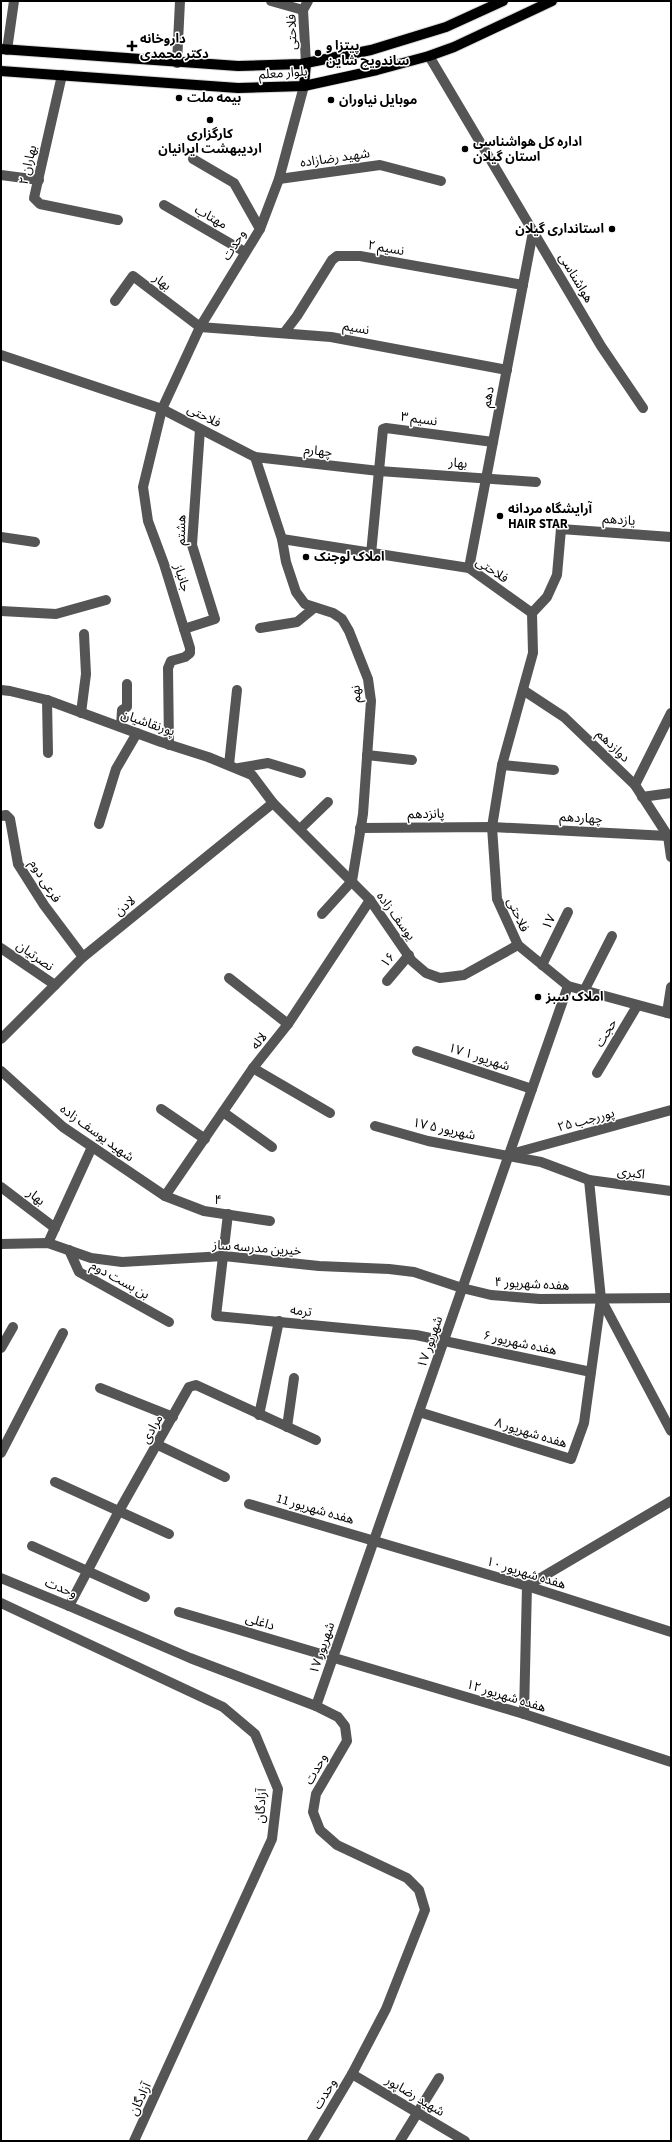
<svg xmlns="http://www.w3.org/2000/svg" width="672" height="2142" font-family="'Source Sans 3','Noto Sans Arabic',sans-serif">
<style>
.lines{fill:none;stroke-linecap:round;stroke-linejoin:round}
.major-casing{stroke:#dbdbdb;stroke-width:12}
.minor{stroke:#555;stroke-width:10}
.major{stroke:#000;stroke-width:10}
.poi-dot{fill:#000;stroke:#fff;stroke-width:1.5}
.labels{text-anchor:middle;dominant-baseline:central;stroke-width:3;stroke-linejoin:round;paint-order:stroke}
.street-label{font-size:13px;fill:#000;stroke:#fff}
.poi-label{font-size:13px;font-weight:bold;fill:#000;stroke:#fff;text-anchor:start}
</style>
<rect width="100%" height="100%" fill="#fff"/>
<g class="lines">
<g class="major-casing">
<g id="major">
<path d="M 1,49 L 238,66 L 301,64 L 371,50 L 446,27 L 503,1"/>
<path d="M 1,71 L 238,88 L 304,86 L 377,70 L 429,56 L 454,47 L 552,1"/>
<path d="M 304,86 L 306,63"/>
</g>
</g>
<g class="minor">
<path d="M 271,1 L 303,10"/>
<path d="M 7,50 L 14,1"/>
<path d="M 429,56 L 601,346 L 643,408"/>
<path d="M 177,63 L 180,1"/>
<path d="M 306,63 L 303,10 L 308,1"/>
<path d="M 62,75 L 34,198 L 40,204 L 118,220"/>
<path d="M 193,159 L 234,183 L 260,229"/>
<path d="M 1,175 L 39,180"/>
<path d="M 279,179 L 380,165 L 441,181"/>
<path d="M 164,205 L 245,252"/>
<path d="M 115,301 L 133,276 L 200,327 L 331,337 L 507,370"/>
<path d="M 284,333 L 297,316 L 332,260 L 337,256 L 360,256 L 523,285"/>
<path d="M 1,355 L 162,409 L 255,457 L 282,539 L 469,568 L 532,613 L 533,653 L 502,765 L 492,827 L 497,899 L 518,945 L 568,986 L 671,1014"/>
<path d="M 255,457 L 379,471 L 536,482"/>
<path d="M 1,537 L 35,542"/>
<path d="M 282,539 L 286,562 L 296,592 L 305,604 L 333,613 L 342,619 L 349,631 L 368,679 L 371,701 L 363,814 L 352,881 L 322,914"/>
<path d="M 371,554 L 383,429 L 386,428 L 493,442"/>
<path d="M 469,568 L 533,232"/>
<path d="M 1,611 L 56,614 L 106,600"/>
<path d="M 532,613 L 547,597 L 557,575 L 561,529 L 671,537"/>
<path d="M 260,628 L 297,622 L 314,608"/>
<path d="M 184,629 L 215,619 L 192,545 L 200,429"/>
<path d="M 1,690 L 10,691 L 47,700 L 161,742 L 208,757 L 252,775 L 273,803 L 370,900 L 412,961 L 426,973 L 440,978 L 464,975 L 518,945"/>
<path d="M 523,690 L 564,717 L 635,785 L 668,836 L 671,857"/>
<path d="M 47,700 L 48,753"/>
<path d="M 81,713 L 86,674 L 84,634"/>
<path d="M 121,727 L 122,710 L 127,707 L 127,684"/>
<path d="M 169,745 L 168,668 L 171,661 L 185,657 L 190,653 L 190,648 L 164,564 L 148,521 L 143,487 L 162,409 L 200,327 L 260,229 L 279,179 L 304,86"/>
<path d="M 367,755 L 412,760"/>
<path d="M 229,765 L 237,690"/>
<path d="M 502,765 L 554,770"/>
<path d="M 239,768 L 268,763 L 301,773"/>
<path d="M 635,785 L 671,713"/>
<path d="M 642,797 L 671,793"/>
<path d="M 1,816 L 6,815 L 10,819 L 18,864 L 44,905 L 83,957"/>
<path d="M 99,824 L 116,769 L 137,733"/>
<path d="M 360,828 L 492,827 L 668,836"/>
<path d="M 300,829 L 328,802"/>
<path d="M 1,948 L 55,985"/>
<path d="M 542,965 L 568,912"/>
<path d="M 229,978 L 288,1024"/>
<path d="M 387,981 L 409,955"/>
<path d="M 584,991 L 612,936"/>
<path d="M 667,1013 L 671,987"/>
<path d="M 1,1039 L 83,957 L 273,803"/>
<path d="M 417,1051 L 532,1089"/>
<path d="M 253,1068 L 330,1113"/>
<path d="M 1,1071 L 63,1127 L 165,1196 L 204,1211 L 270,1221"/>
<path d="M 597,1073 L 637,1006"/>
<path d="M 161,1109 L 205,1139"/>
<path d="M 223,1112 L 272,1147"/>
<path d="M 375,1126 L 428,1141 L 541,1162 L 589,1180 L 671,1191"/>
<path d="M 511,1154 L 671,1110"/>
<path d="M 589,1180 L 601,1299 L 671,1431"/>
<path d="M 1,1187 L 55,1228"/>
<path d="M 165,1196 L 253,1068 L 288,1024 L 370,900"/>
<path d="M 228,1214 L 216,1316 L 416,1335 L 591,1372"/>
<path d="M 48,1243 L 92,1147"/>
<path d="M 1,1244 L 48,1243 L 91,1258 L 122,1262 L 224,1256 L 319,1266 L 389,1269 L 414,1272 L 462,1288 L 491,1295 L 540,1299 L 671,1298"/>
<path d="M 69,1250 L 79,1272 L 169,1322"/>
<path d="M 1,1348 L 13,1327"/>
<path d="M 100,1388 L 173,1417"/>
<path d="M 419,1412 L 571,1459 L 584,1423 L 601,1299"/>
<path d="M 259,1415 L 279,1321"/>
<path d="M 287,1427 L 294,1378"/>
<path d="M 158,1445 L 225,1477"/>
<path d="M 1,1453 L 63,1333"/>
<path d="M 55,1482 L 169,1534"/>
<path d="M 249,1504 L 527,1586 L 671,1632"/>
<path d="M 32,1546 L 145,1597"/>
<path d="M 1,1578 L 69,1606 L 190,1658 L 316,1706 L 338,1717 L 345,1726 L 347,1741 L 316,1794 L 313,1812 L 320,1830 L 337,1845 L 407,1878 L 419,1890 L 425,1910 L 386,2009 L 352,2074 L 312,2141"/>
<path d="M 1,1603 L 223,1707 L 255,1734 L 278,1789 L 272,1839 L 134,2141"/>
<path d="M 69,1606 L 119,1511 L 189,1387 L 196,1385 L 316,1440"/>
<path d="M 179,1612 L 524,1714 L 671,1762"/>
<path d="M 316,1706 L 568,986"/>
<path d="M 524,1714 L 527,1586 L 671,1501"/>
<path d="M 352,2074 L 465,2141"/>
<path d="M 400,2141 L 439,2078"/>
</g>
<use href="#major" class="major"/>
</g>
<g class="poi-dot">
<path d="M130 40h4v4h4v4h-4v4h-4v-4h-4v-4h4z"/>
<circle cx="318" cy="53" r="4"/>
<circle cx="179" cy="98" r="4"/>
<circle cx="331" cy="100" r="4"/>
<circle cx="210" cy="120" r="4"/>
<circle cx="465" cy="149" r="4"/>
<circle cx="612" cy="229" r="4"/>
<circle cx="500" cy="516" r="4"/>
<circle cx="306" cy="557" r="4"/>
<circle cx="538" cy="997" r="4"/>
</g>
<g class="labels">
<g class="street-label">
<text transform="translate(292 32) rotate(-92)">فلاحتی</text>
<text transform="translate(283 73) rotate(-4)">بلوار معلم</text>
<text transform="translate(335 158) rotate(-8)">شهید رضازاده</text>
<text transform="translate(28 165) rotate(-77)">بهاران ۲</text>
<text transform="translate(211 217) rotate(30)">مهتاب</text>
<text transform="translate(234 245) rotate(-58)">وحدت</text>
<text transform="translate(386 248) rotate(10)">نسیم ٢</text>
<text transform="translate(576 278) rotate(59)">هواشناسی</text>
<text transform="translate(162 282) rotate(37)">بهار</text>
<text transform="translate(356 328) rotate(10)">نسیم</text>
<text transform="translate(488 397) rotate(-79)">دهم</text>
<text transform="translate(204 416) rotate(27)">فلاحتی</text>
<text transform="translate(419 419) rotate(8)">نسیم ۳</text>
<text transform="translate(318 451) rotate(6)">چهارم</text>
<text transform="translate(458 463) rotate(4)">بهار</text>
<text transform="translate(619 520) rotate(4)">یازدهم</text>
<text transform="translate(181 530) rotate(-89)">هشتم</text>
<text transform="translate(492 570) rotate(33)">فلاحتی</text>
<text transform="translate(182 578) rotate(73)">جانباز</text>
<text transform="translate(356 694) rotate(-94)">نهم</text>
<text transform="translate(148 723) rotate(19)">پورنقاشیان</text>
<text transform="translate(613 746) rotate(44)">دوازدهم</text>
<text transform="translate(426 814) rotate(-1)">پانزدهم</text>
<text transform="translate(581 818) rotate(3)">چهاردهم</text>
<text transform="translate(45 881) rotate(58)">فرعی دوم</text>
<text transform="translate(125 906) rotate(-39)">لادن</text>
<text transform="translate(518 915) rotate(66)">فلاحتی</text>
<text transform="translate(396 916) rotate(54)">یوسف زاده</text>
<text transform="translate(549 922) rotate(-64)">۱۷</text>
<text transform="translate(35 956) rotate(35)">نصرتیان</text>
<text transform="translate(388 960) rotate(-50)">۱۶</text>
<text transform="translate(606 1033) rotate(-59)">حجت</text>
<text transform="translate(259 1041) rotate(-52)">لاله</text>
<text transform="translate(479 1057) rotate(18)">۱۷ شهریور ۱</text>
<text transform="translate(586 1120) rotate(-15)">پوررجب ۲۵</text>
<text transform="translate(444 1129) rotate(12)">۱۷ شهریور ۵</text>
<text transform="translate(97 1133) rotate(36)">شهید یوسف زاده</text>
<text transform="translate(631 1173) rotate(7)">اکبری</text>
<text transform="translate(36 1197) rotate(38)">بهار</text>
<text transform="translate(218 1200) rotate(7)">۴</text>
<text transform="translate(257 1248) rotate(4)">خیرین مدرسه ساز</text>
<text transform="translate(120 1280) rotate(29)">بن بست دوم</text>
<text transform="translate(532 1284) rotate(3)">هفده شهریور ۴</text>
<text transform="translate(301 1311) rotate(6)">ترمه</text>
<text transform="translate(430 1342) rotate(-71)">۱۷ شهریور</text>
<text transform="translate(520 1343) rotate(12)">هفده شهریور ۶</text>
<text transform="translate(152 1429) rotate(-61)">مرادی</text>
<text transform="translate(531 1433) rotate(17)">هفده شهریور ۸</text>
<text transform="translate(315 1509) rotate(16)">هفده شهریور 11</text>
<text transform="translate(526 1573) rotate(17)">هفده شهریور ۱۰</text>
<text transform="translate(61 1588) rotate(22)">وحدت</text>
<text transform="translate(260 1622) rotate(17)">داغلی</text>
<text transform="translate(322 1648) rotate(-71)">۱۷ شهریور</text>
<text transform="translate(506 1696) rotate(17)">هفده شهریور ۱۲</text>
<text transform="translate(316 1769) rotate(-61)">وحدت</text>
<text transform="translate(261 1806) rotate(-87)">آزادگان</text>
<text transform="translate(325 2094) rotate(-59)">وحدت</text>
<text transform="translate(415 2096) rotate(31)">شهید رضاپور</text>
<text transform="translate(140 2099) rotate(-65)">آزادگان</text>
</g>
<g class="poi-label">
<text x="140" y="39">داروخانه<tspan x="140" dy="15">دکتر محمدی</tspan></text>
<text x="326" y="46">پیتزا و<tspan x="326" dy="15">ساندویچ شاین</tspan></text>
<text x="187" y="98">بیمه ملت</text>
<text x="339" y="100">موبایل نیاوران</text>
<text x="210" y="134" text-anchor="middle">کارگزاری<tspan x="210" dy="15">اردیبهشت ایرانیان</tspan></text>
<text x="473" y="142">اداره کل هواشناسی<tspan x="473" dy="15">استان گیلان</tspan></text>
<text x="604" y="229" text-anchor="end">استانداری گیلان</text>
<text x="508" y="509">آرایشگاه مردانه<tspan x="508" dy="15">HAIR STAR</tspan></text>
<text x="314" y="557">املاک لوجنک</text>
<text x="546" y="997">املاک سبز</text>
</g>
</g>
<rect width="672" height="2142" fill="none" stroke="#000000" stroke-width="4"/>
</svg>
